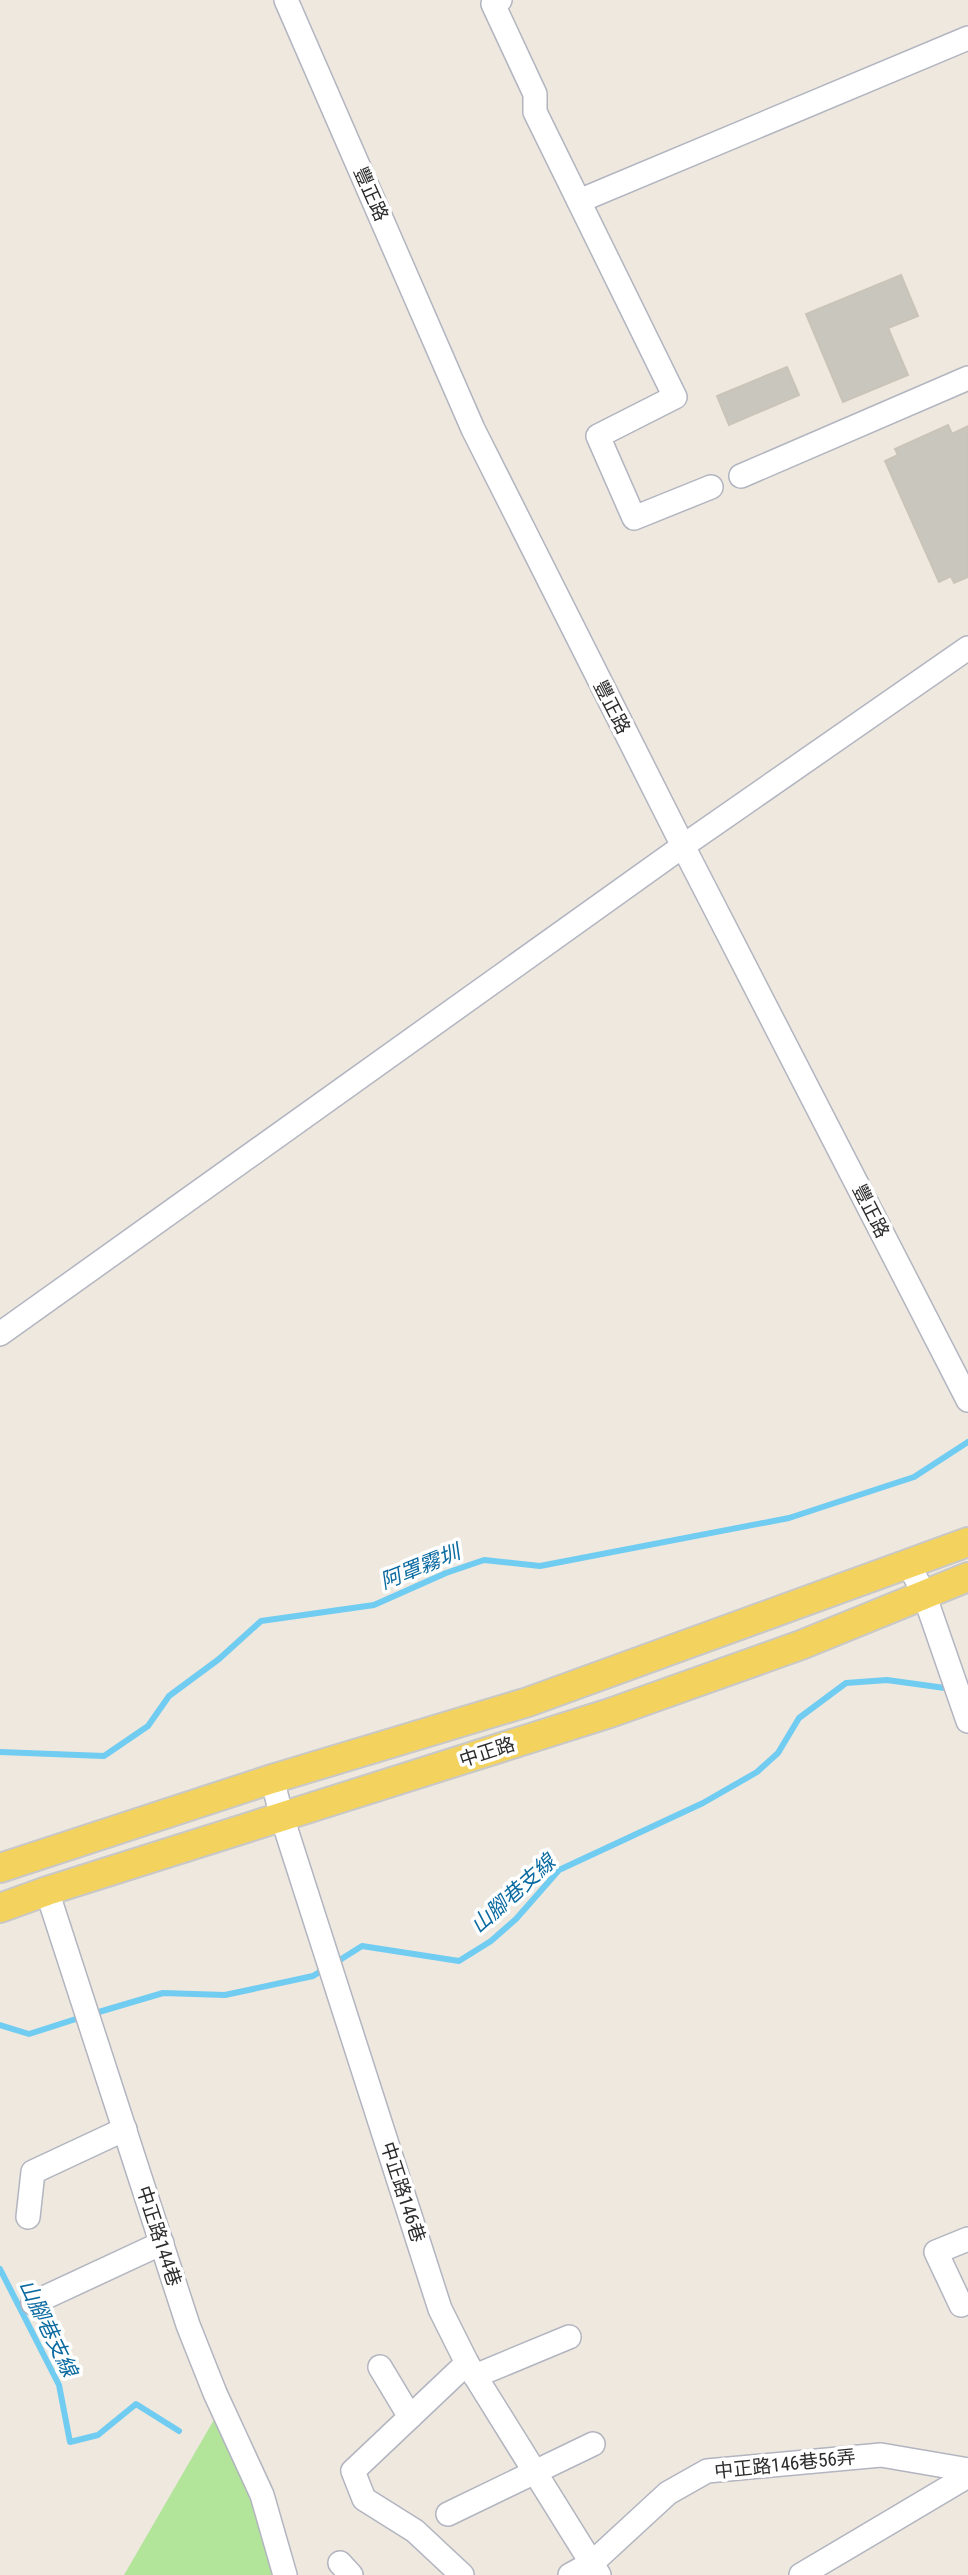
<svg xmlns="http://www.w3.org/2000/svg" width="968" height="2575" font-family="'Roboto Condensed','Noto Sans TC',sans-serif">
<style>
.green{fill:#b2e59a}
.lines{fill:none;stroke-linecap:round;stroke-linejoin:round}
.stream{stroke:#71ccf1;stroke-width:6}
.building{fill:#c9c6bd;stroke:#cac4b8;stroke-width:2}
.minor-casing{stroke:#b2b5c0;stroke-width:26}
.major-casing{stroke:#c8c8c8;stroke-width:32}
.minor{stroke:#fff;stroke-width:23}
.major{stroke:#f3d35e;stroke-width:28}
.labels{text-anchor:middle;dominant-baseline:central;stroke-width:7;stroke-linejoin:round;paint-order:stroke}
.street-label{font-size:19px;fill:#2c2c2c;stroke:#fff}
.water-label{font-size:21px;font-style:italic;fill:#0b6ba1;stroke:#fff}
</style>
<rect width="100%" height="100%" fill="#eee8df"/>
<path class="green" d="M 226,2399 L 275,2575 L 124,2575 Z"/>
<g class="lines">
<g class="stream">
<path d="M 0,1752 L 104,1756 L 148,1726 L 169,1696 L 219,1659 L 261,1621 L 374,1605 L 446,1573 L 484,1560 L 540,1566 L 789,1518 L 914,1477 L 968,1442"/>
<path d="M 335,1963 L 362,1946 L 459,1961 L 491,1941 L 516,1919 L 559,1870 L 703,1803 L 757,1772 L 778,1753 L 799,1718 L 846,1683 L 887,1680 L 952,1689"/>
<path d="M 92,2014 L 163,1993 L 225,1995 L 313,1976 L 326,1968"/>
<path d="M 0,2025 L 29,2034 L 82,2017"/>
<path d="M 0,2269 L 59,2385 L 70,2442 L 98,2435 L 136,2404 L 179,2431"/>
</g>
</g>
<g class="building">
<path d="M 901,275 L 918,316 L 888,328 L 908,375 L 843,402 L 806,314 Z"/>
<path d="M 787,367 L 799,395 L 729,425 L 717,396 Z"/>
<path d="M 948,425 L 952,434 L 968,426 L 968,577 L 954,583 L 951,576 L 939,582 L 885,461 L 898,455 L 895,449 Z"/>
</g>
<g class="lines">
<g class="minor-casing">
<g id="minor">
<path d="M 286,0 L 473,429 L 683,846 L 968,1400"/>
<path d="M 500,0 L 493,4 L 535,94 L 535,112 L 675,397 L 598,436 L 634,518 L 711,487"/>
<path d="M 579,201 L 968,38"/>
<path d="M 741,476 L 968,378"/>
<path d="M 0,1334 L 683,846 L 968,648"/>
<path d="M 909,1565 L 924,1594 L 968,1721"/>
<path d="M 272,1779 L 282,1817 L 440,2309 L 467,2363 L 599,2575"/>
<path d="M 47,1891 L 188,2325 L 215,2393 L 262,2495 L 285,2575"/>
<path d="M 28,2217 L 33,2172 L 125,2129"/>
<path d="M 33,2303 L 162,2243"/>
<path d="M 961,2305 L 936,2252 L 968,2239"/>
<path d="M 380,2367 L 410,2417"/>
<path d="M 475,2376 L 569,2337"/>
<path d="M 448,2514 L 593,2444"/>
<path d="M 340,2563 L 351,2575"/>
<path d="M 462,2575 L 415,2531 L 364,2499 L 353,2471 L 467,2363"/>
<path d="M 570,2575 L 592,2563 L 668,2493 L 707,2471 L 881,2455 L 968,2470"/>
<path d="M 801,2575 L 968,2476"/>
</g>
</g>
<g class="major-casing">
<g id="major">
<path d="M 0,1868 L 272,1779 L 528,1702 L 968,1542"/>
<path d="M 0,1908 L 47,1891 L 610,1713 L 801,1645 L 968,1577"/>
</g>
</g>
<use href="#minor" class="minor"/>
<use href="#major" class="major"/>
</g>
<g class="labels">
<g class="street-label">
<text transform="translate(371 194) rotate(66)">豐正路</text>
<text transform="translate(612 707) rotate(63)">豐正路</text>
<text transform="translate(871 1211) rotate(63)">豐正路</text>
<text transform="translate(487 1752) rotate(-18)">中正路</text>
<text transform="translate(403 2192) rotate(72)">中正路146巷</text>
<text transform="translate(159 2236) rotate(72)">中正路144巷</text>
<text transform="translate(785 2464) rotate(-6)">中正路146巷56弄</text>
</g>
<g class="water-label">
<text transform="translate(420 1567) rotate(-22)">阿罩霧圳</text>
<text transform="translate(513 1894) rotate(-42)">山腳巷支線</text>
<text transform="translate(48 2328) rotate(64)">山腳巷支線</text>
</g>
</g>
</svg>
